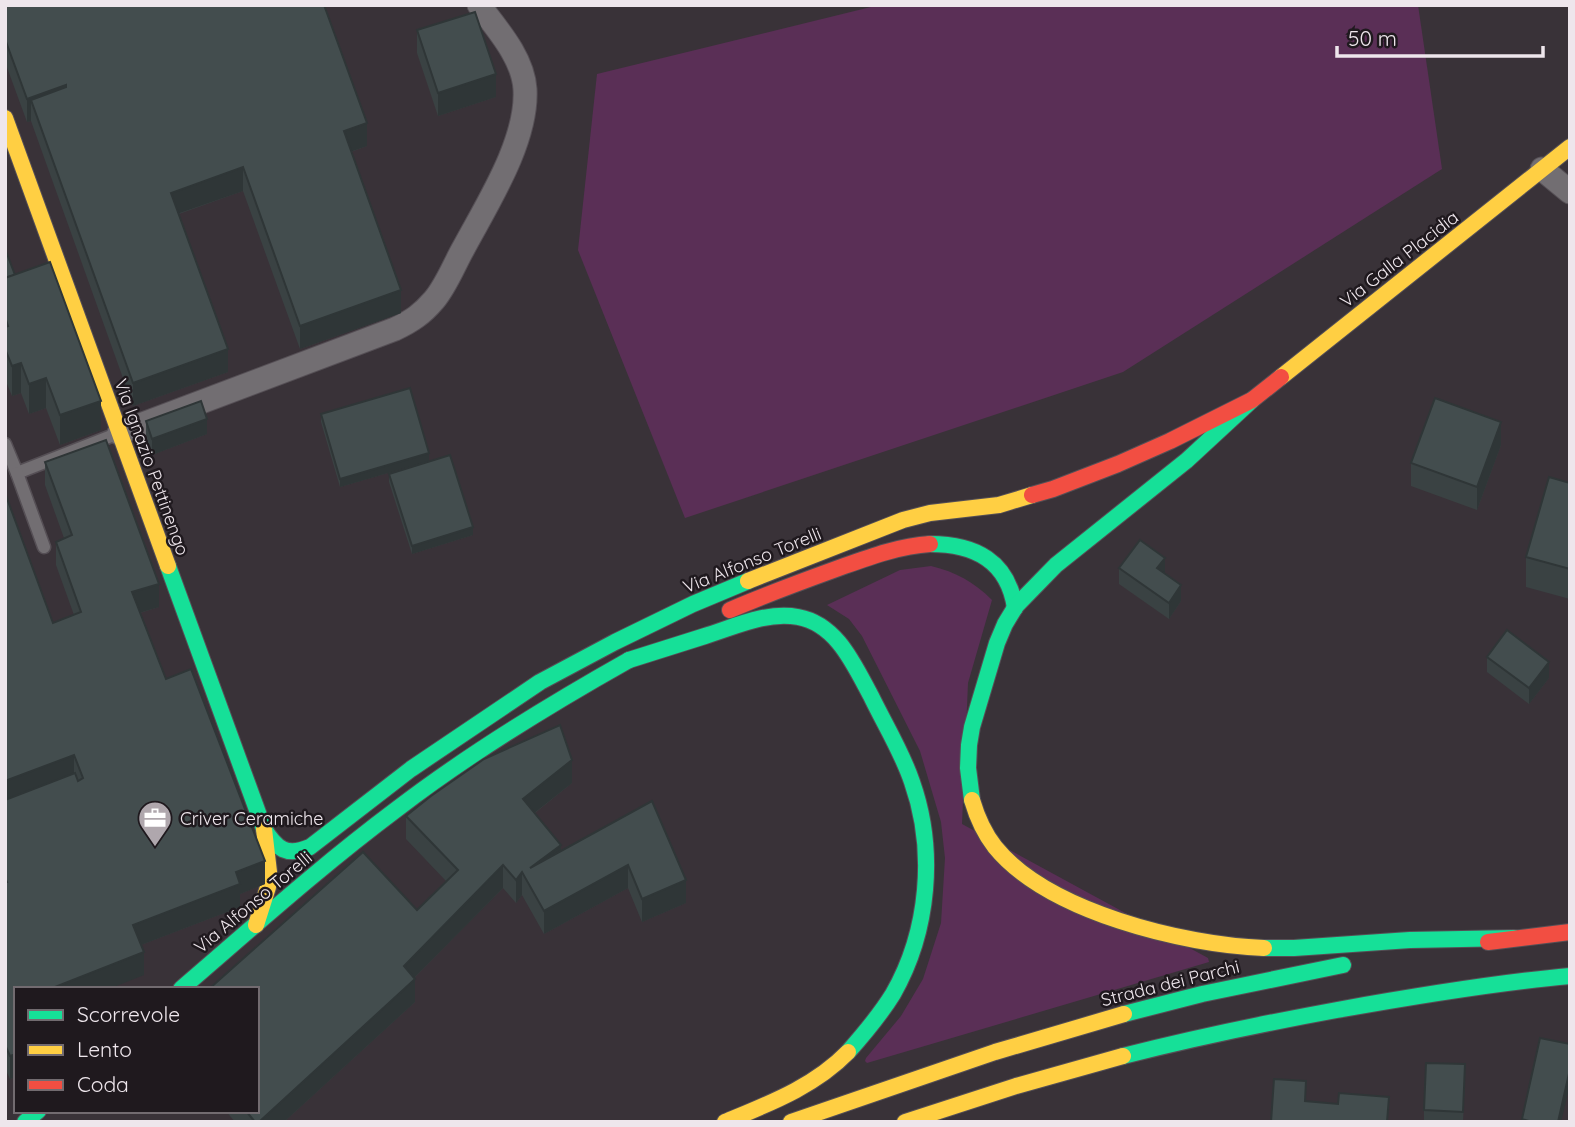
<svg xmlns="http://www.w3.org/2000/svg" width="1575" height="1127" font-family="Quicksand,sans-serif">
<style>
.green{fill:#5a2f56}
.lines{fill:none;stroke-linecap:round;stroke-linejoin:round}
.lane-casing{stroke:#554f55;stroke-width:15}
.street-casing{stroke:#554f55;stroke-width:25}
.fast-casing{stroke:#554f55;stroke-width:18}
.slow-casing{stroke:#554f55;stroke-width:18}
.jam-casing{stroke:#554f55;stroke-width:18}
.lane{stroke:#726e72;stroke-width:12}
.street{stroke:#726e72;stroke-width:23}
.fast{stroke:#16e098;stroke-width:16}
.slow{stroke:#ffcf43;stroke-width:16}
.jam{stroke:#f24e42;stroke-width:16}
.wall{fill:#3a4243}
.shaded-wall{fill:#2f3637}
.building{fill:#434d4e;stroke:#2f3637;stroke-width:2}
.labels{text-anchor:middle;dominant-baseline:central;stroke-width:5;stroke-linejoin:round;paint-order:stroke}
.street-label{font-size:18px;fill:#eee6ec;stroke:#1f191e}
.poi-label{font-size:18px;fill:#eee6ec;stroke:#1f191e;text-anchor:start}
</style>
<rect width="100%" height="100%" fill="#393238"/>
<g class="green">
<path d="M 879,5 L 1418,5 L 1442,169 L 1123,372 L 685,518 L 578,250 L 597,74 Z"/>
<path d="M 931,566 C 956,572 974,582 992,600 L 968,683 L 962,824 L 1208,958 L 1209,962 L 867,1063 L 865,1061 L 866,1058 L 901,1016 L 923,979 L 941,923 L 945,858 L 941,822 L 920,751 L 862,636 L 849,619 L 827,605 L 900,570 Z"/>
</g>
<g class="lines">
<g class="lane-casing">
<g id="lane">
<path d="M 5,444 L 17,473 L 119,433"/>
<path d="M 17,473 L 44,547"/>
</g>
</g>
<g class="street-casing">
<g id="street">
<path d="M 1542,169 L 1570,192"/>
<path d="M 119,433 L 395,329 C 412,321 422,314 434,300 C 446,286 454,265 463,249 C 487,204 528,141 525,89 C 523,58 498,30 479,5"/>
</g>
</g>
<g class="fast-casing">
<g id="fast">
<path d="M 930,544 C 975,544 1008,561 1015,608"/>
<path d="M 168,566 L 264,829 C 277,849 286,857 310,847 L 411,769 L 540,682 L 615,642 L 693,604 L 748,581"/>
<path d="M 629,660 C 654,652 680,644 705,636 C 734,627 767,611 798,617 C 837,624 854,665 871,696 C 885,725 902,752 912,782 C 936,850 929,931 893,994 C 880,1015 864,1034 848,1052"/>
<path d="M 972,800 L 968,768 L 969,745 L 972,727 L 997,643 L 1005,624 L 1016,606 L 1056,565 L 1186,461 L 1252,400"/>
<path d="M 1264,948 L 1294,948 L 1410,940 L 1514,938"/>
<path d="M 181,989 C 252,928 322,865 397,809 C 470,753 549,705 629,660"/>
<path d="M 1124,1014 L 1202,994 L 1343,965"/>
<path d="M 1123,1056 C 1194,1038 1266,1023 1337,1010 C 1415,996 1492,983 1570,976"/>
<path d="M 25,1122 L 38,1111"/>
</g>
</g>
<g class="slow-casing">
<g id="slow">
<path d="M 5,118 L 168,566"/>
<path d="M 1281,377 L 1570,147"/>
<path d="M 748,581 L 903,520 L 930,513 L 999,505 L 1032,495"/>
<path d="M 972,800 C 977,817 984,833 995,847 C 1048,912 1184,945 1264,948"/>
<path d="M 256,925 L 268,887 L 269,872 L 264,829"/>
<path d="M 725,1122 C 768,1104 814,1087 848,1052"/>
<path d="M 791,1122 L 995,1052 L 1124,1014"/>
<path d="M 905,1122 L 1016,1086 L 1123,1056"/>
</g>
</g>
<g class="jam-casing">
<g id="jam">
<path d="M 1032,495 L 1053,489 L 1118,464 L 1170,441 L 1252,400 L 1281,377"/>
<path d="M 730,610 C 765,595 800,582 836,569 C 867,558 898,546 930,544"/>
<path d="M 1488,942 L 1570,932"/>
</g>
</g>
<use href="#lane" class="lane"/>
<use href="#street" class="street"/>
<use href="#fast" class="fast"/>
<use href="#slow" class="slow"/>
<use href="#jam" class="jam"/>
</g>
<g class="wall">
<path d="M 5,5 L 367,146 L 351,152 L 401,313 L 300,349 L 243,191 L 179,214 L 228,372 L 133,406 L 31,121 L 27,122 L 5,62 Z"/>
<path d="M 417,30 L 496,97 L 438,116 L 417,53 Z"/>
<path d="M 5,255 L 15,275 L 101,430 L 60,445 L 46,408 L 29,414 L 21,393 L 12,396 L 5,379 Z"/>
<path d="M 321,414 L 429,461 L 340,487 L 321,422 Z"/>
<path d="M 146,421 L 207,434 L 152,455 L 146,436 Z"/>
<path d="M 1501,445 L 1477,510 L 1411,486 L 1411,463 Z"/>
<path d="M 45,462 L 159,607 L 140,613 L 166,679 L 265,884 L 240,894 L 240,907 L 141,945 L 144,975 L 16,989 L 16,1077 L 10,1079 L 5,1068 L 5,493 L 53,623 L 74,615 L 56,565 L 56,542 L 64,538 L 45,485 Z"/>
<path d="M 389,474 L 473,535 L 412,554 L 389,482 Z"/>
<path d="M 1570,483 L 1570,599 L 1526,587 L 1526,557 Z"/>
<path d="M 1119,568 L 1165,573 L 1181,601 L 1169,619 L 1119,584 Z"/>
<path d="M 1487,657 L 1549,678 L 1529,704 L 1487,672 Z"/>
<path d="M 572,783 L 535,813 L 561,851 L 652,801 L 686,903 L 642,922 L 628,888 L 544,934 L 522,895 L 516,903 L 503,888 L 414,978 L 415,1002 L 284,1122 L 235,1122 L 226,1111 L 257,1111 L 417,910 L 446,881 L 406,839 L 406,816 Z"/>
<path d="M 1465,1080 L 1463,1122 L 1424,1122 L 1424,1110 Z"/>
</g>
<g class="shaded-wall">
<path d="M 496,74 L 496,97 L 438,116 L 438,93 Z"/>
<path d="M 66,85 L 66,108 L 31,100 L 31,121 L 27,122 L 27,99 Z"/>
<path d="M 367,123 L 367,146 L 344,154 L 344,131 Z"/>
<path d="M 243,167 L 243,191 L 171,216 L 171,193 Z"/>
<path d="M 401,290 L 401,313 L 300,349 L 300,326 Z"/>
<path d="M 228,349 L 228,372 L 133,406 L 133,383 Z"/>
<path d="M 21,363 L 21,393 L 12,396 L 12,366 Z"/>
<path d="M 46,378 L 46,408 L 29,414 L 29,384 Z"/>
<path d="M 101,401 L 101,430 L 60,445 L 60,415 Z"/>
<path d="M 207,419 L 207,434 L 152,455 L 152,439 Z"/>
<path d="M 1501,422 L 1501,445 L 1477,510 L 1477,487 Z"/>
<path d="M 429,453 L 429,461 L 340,487 L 340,479 Z"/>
<path d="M 473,527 L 473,535 L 412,554 L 412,546 Z"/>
<path d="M 1165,558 L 1165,573 L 1157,568 Z"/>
<path d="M 159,584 L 159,607 L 132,615 L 132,592 Z"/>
<path d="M 1181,585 L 1181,601 L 1169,619 L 1169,603 Z"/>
<path d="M 1549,662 L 1549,678 L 1529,704 L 1529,688 Z"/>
<path d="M 74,755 L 74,778 L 5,804 L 5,781 Z"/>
<path d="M 572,760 L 572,783 L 523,822 L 523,799 Z"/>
<path d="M 561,845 L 561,868 L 530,868 Z"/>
<path d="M 265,861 L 265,884 L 240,894 L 240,907 L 133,948 L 133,925 L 236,872 Z"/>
<path d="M 503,865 L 503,888 L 405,987 L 415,979 L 415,1002 L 284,1122 L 259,1122 L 404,966 Z"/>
<path d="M 628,865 L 628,888 L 544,934 L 544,911 Z"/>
<path d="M 522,872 L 522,895 L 516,903 L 516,880 Z"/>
<path d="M 686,880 L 686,903 L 642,922 L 642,899 Z"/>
<path d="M 144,952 L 144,975 L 109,989 L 50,989 Z"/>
<path d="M 16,1054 L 16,1077 L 10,1079 L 10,1056 Z"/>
<path d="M 1570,1069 L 1570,1085 L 1561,1122 L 1558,1122 Z"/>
</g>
<g class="building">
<path d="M 5,5 L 324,5 L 367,123 L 344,131 L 401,290 L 300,326 L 243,167 L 171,193 L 228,349 L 133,383 L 31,100 L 66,87 L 66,85 L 27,99 L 5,39 Z"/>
<path d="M 475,12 L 496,74 L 438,93 L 417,30 Z"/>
<path d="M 7,254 L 15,275 L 5,278 L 5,255 Z"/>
<path d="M 50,262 L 101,401 L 60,415 L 46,378 L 29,384 L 21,363 L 12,366 L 5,349 L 5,327 L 8,326 L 5,317 L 5,278 Z"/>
<path d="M 410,388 L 429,453 L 340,479 L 321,414 Z"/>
<path d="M 1435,398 L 1501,422 L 1477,487 L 1411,463 Z"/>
<path d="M 201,401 L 207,419 L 152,439 L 146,421 Z"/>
<path d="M 106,440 L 159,584 L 132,592 L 166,679 L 191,669 L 265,861 L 236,872 L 240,884 L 133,925 L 144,952 L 50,989 L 16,989 L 16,1054 L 10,1056 L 5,1045 L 5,883 L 7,882 L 5,878 L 5,800 L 75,773 L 78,781 L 83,778 L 74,755 L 5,781 L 5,493 L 53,623 L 81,612 L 56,542 L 72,535 L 45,462 Z"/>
<path d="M 450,455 L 473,527 L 412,546 L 389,474 Z"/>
<path d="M 1549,477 L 1570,483 L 1570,569 L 1526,557 Z"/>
<path d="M 1140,540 L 1165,558 L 1157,568 L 1181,585 L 1169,603 L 1119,568 Z"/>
<path d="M 1507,630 L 1549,662 L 1529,688 L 1487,657 Z"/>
<path d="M 560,725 L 572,760 L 523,799 L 561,845 L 530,868 L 652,801 L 686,880 L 642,899 L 628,865 L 544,911 L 522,872 L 516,880 L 503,865 L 404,966 L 415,979 L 259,1122 L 255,1122 L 246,1111 L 257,1111 L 257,989 L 209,989 L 363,852 L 417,910 L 458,870 L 406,816 L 431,796 L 484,759 Z"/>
<path d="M 1540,1038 L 1570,1044 L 1570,1069 L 1558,1122 L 1532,1122 L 1522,1119 Z"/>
<path d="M 1426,1063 L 1465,1064 L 1463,1112 L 1424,1110 Z"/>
<path d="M 1274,1079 L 1306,1081 L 1305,1101 L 1338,1104 L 1339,1093 L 1389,1097 L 1387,1122 L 1271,1122 Z"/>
</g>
<defs>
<g id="office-pin" transform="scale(1.75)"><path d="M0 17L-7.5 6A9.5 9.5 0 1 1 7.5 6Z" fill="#afa7ad" stroke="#1f191e"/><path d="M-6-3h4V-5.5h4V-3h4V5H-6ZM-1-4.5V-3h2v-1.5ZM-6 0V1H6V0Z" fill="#fff"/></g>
</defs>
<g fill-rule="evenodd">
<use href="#office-pin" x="155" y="818"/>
</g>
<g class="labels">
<g class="street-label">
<text transform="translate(1399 259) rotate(-38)">Via Galla Placidia</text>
<text transform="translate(152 467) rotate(70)">Via Ignazio Pettinengo</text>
<text transform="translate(752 560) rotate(-22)">Via Alfonso Torelli</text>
<text transform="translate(253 902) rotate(-40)">Via Alfonso Torelli</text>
<text transform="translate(1170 983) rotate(-14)">Strada dei Parchi</text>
</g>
<g class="poi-label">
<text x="180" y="818">Criver Ceramiche</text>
</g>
</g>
<rect width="1575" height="1127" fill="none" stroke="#eee6ec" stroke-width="14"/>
<rect x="14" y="987" width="245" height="126" fill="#1f191e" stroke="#726b70" stroke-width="2"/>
<rect x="28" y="1010" width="35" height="10" fill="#16e098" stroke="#726b70" stroke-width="2"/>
<text x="77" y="1022" font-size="21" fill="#eee6ec">Scorrevole</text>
<rect x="28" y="1045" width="35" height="10" fill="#ffcf43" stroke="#726b70" stroke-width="2"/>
<text x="77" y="1057" font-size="21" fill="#eee6ec">Lento</text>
<rect x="28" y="1080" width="35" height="10" fill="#f24e42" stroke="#726b70" stroke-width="2"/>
<text x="77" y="1092" font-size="21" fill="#eee6ec">Coda</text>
<path d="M1337 46v10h206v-10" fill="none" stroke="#eee6ec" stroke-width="3.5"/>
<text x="1348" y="46" font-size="21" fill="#eee6ec" stroke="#1f191e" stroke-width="5" paint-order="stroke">50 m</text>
</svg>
